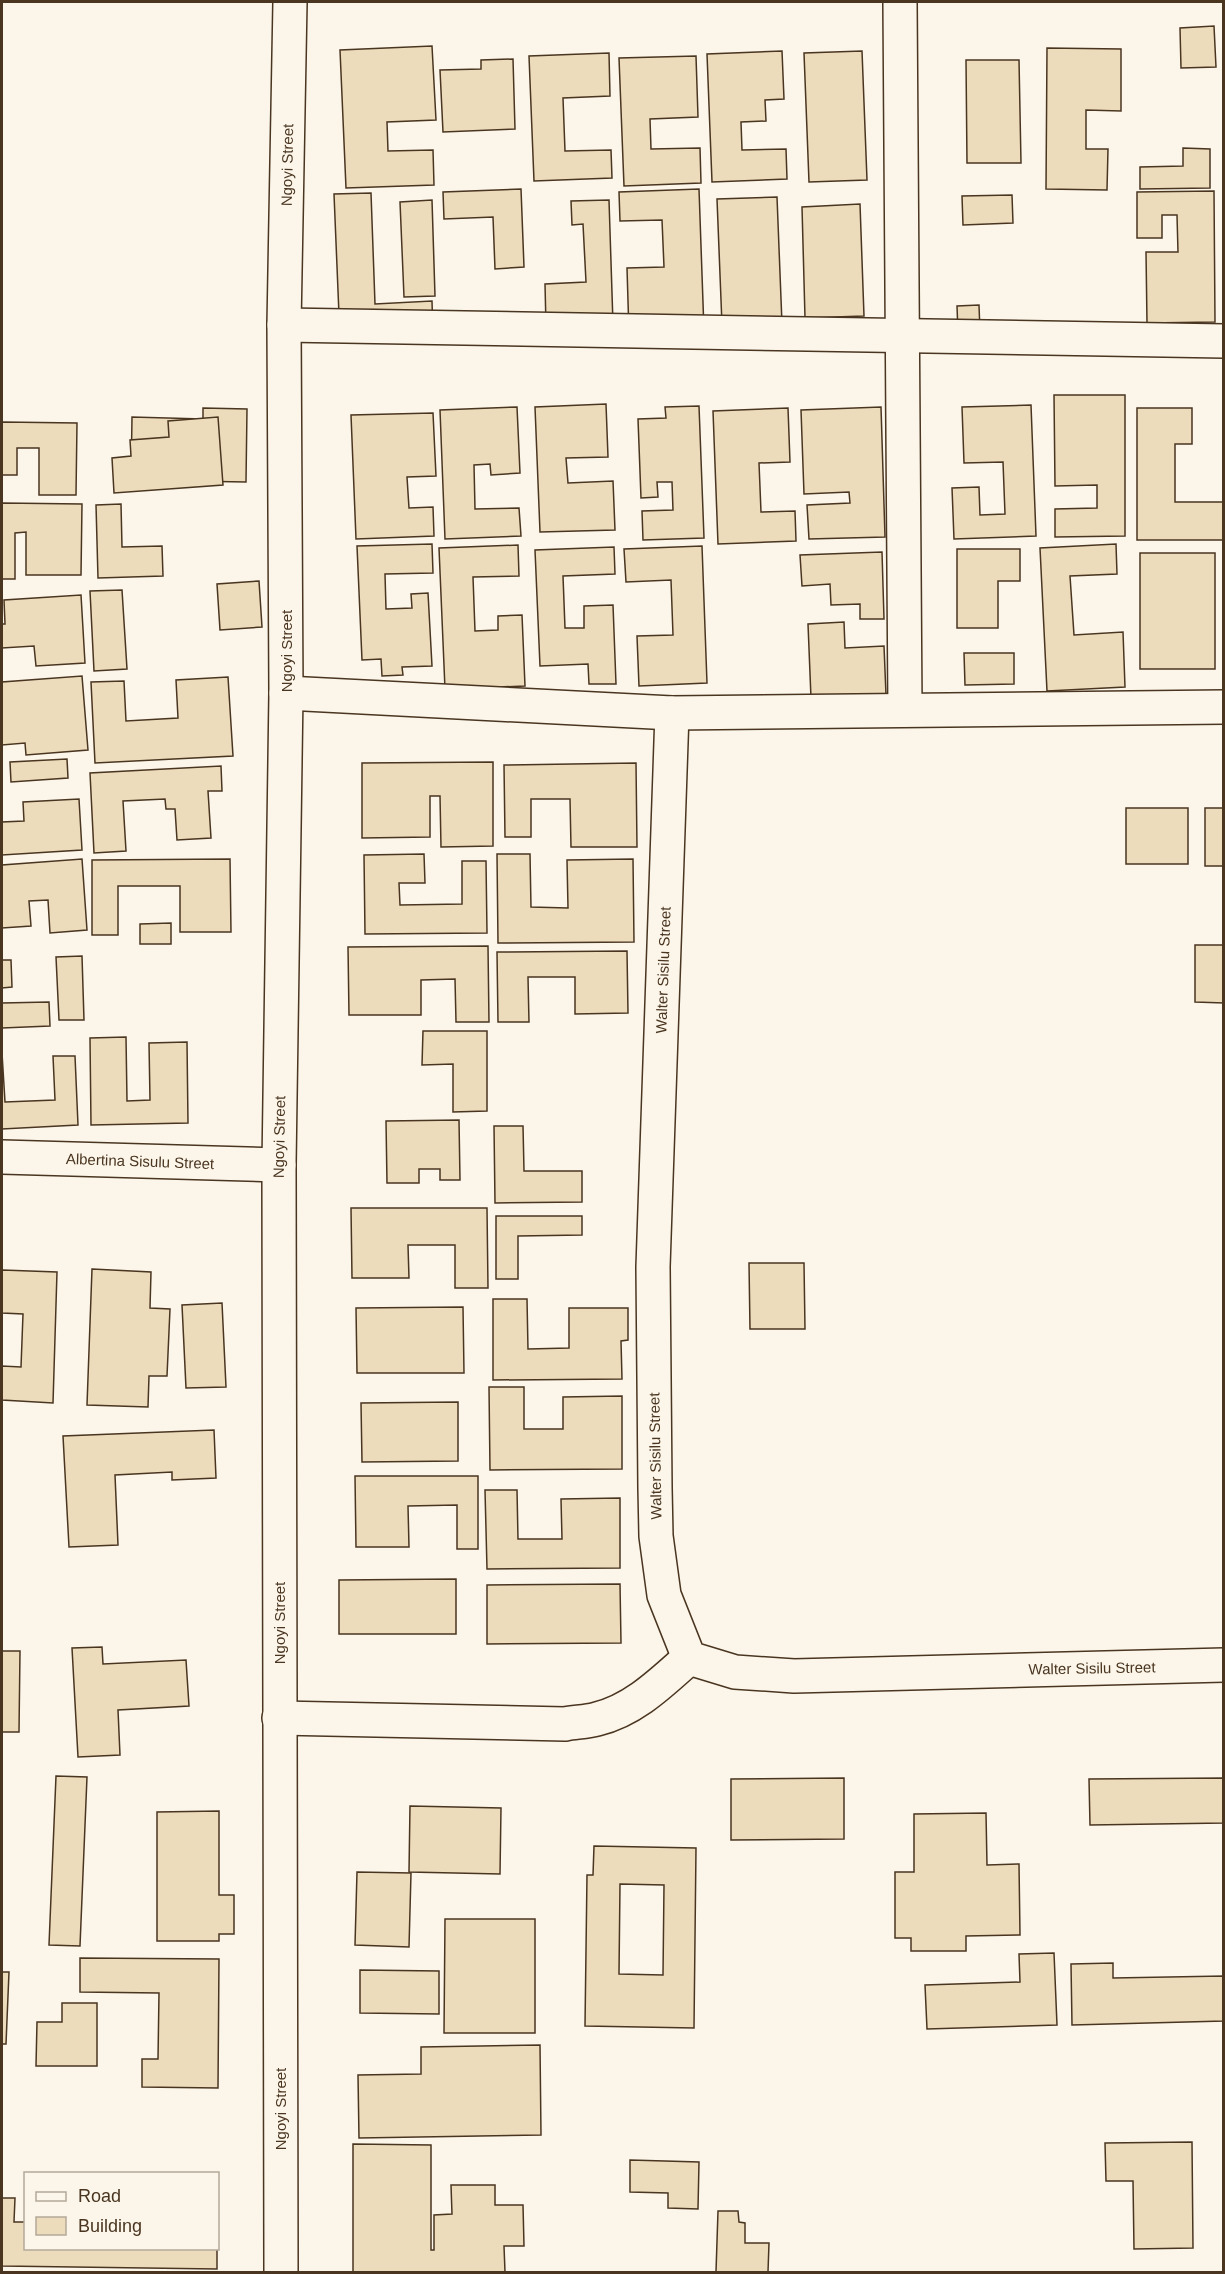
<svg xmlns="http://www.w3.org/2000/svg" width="1225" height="2274" font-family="Arial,sans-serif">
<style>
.building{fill:#ecdcbc;stroke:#4a3520;stroke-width:1.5;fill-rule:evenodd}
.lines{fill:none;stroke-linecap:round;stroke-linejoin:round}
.street-casing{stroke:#4a3520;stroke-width:36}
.street{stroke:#fbf6e9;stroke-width:33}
.labels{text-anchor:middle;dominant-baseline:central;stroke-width:4.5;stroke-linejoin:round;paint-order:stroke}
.street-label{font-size:15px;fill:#4a3520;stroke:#fbf6e9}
</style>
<rect width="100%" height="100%" fill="#fbf6e9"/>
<g class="building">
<path d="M 1214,26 L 1216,67 L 1181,68 L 1180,28 Z"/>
<path d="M 432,46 L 436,120 L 387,122 L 388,151 L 433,150 L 434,185 L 346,188 L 340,50 Z"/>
<path d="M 1047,48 L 1121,49 L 1121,111 L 1086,110 L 1086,149 L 1108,149 L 1107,190 L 1046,189 Z"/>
<path d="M 782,51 L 784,99 L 765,100 L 766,121 L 741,122 L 742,150 L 786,149 L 787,179 L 712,182 L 707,54 Z"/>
<path d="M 862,51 L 867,180 L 809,182 L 804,53 Z"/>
<path d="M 609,53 L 610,96 L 563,98 L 565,151 L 611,150 L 612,178 L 534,181 L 529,56 Z"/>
<path d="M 696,56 L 698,117 L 650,119 L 651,149 L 700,148 L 701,183 L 624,186 L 619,58 Z"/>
<path d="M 513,59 L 515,129 L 443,132 L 440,70 L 481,69 L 481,60 Z"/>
<path d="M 966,60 L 1019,60 L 1021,163 L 967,163 Z"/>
<path d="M 1183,148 L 1210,149 L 1210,188 L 1140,189 L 1140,167 L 1183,166 Z"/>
<path d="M 521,189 L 524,267 L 495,269 L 493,217 L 444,219 L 443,192 Z"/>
<path d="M 699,189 L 704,331 L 629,334 L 627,268 L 664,267 L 662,220 L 620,221 L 619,192 Z"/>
<path d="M 1214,191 L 1215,322 L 1147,323 L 1146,252 L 1178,252 L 1177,215 L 1162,215 L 1162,238 L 1137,238 L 1137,192 Z"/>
<path d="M 371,193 L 375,304 L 432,301 L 433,336 L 340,339 L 334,194 Z"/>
<path d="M 1012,195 L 1013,223 L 963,225 L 962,196 Z"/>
<path d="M 777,197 L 782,324 L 722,325 L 717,199 Z"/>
<path d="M 432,200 L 435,296 L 404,297 L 400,202 Z"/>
<path d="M 609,200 L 613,324 L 546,326 L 545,284 L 586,282 L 583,224 L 572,225 L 571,201 Z"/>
<path d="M 860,204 L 864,316 L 805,318 L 802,207 Z"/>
<path d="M 979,305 L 980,332 L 958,333 L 957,306 Z"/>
<path d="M 1054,395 L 1125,395 L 1125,536 L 1055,537 L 1055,509 L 1097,508 L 1097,485 L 1055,486 Z"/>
<path d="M 606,404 L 608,457 L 566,458 L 568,483 L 613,481 L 615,530 L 540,532 L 535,407 Z"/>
<path d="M 1031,405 L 1036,536 L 954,539 L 952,488 L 979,487 L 980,515 L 1005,514 L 1003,462 L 964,463 L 962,407 Z"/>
<path d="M 699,406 L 704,538 L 643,540 L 642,511 L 673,510 L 672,482 L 657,482 L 658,497 L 641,498 L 638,419 L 666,418 L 665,407 Z"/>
<path d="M 517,407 L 520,473 L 491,475 L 490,464 L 474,465 L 475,509 L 519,508 L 521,536 L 445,539 L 440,410 Z"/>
<path d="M 881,407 L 885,537 L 809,539 L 807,505 L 850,503 L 849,492 L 804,494 L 801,410 Z"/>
<path d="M 203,408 L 247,409 L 246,482 L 131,480 L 132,417 L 203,419 Z"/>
<path d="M 788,408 L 790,462 L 759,463 L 761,512 L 795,511 L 796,541 L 718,544 L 713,411 Z"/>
<path d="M 1137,408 L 1192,408 L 1192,444 L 1175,444 L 1175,502 L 1223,502 L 1223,540 L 1137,540 Z"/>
<path d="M 433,413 L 436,476 L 407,477 L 409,508 L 433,507 L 434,536 L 356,539 L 351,415 Z"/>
<path d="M 218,417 L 223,485 L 114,493 L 112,458 L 131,456 L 130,440 L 169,437 L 168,421 Z"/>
<path d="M 2,422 L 77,423 L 76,495 L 39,495 L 39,448 L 17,448 L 17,475 L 2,475 Z"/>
<path d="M 2,503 L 82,504 L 81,575 L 26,575 L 26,532 L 15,533 L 15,579 L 2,579 Z"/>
<path d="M 121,504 L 122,547 L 162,546 L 163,576 L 98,578 L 96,505 Z"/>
<path d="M 432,544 L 433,573 L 385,574 L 386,609 L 412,608 L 411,594 L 428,593 L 432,666 L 402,667 L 403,675 L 382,676 L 381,659 L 362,660 L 357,546 Z"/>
<path d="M 1116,544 L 1117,574 L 1070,576 L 1074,635 L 1123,632 L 1125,687 L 1047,691 L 1040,548 Z"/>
<path d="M 518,545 L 519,576 L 473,577 L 475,631 L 498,630 L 498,616 L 522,615 L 525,686 L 445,689 L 439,548 Z"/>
<path d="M 702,546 L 707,683 L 639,686 L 637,636 L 673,635 L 671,580 L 626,582 L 624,549 Z"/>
<path d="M 614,547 L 615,574 L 563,576 L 565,628 L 584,628 L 584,606 L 613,605 L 616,684 L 589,684 L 588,664 L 540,666 L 535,550 Z"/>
<path d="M 957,549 L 1020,549 L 1020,581 L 998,581 L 998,628 L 957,628 Z"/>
<path d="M 882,552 L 884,619 L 860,619 L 860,604 L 831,605 L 830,584 L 802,586 L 800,555 Z"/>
<rect x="1140" y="553" width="75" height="116"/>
<path d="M 259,581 L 262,627 L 220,630 L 217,584 Z"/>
<path d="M 122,590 L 127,669 L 94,671 L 90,591 Z"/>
<path d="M 81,595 L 85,663 L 36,666 L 34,646 L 2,648 L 2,624 L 5,624 L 4,600 Z"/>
<path d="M 844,622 L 845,648 L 884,646 L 886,695 L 811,698 L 808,624 Z"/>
<path d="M 964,653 L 1014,653 L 1014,684 L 965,685 Z"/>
<path d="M 82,676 L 88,750 L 26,755 L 25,743 L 2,745 L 2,682 Z"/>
<path d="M 228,677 L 233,756 L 95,763 L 91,682 L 124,681 L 126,721 L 178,718 L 176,680 Z"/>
<path d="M 67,759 L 68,778 L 11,782 L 10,762 Z"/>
<path d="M 493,762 L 493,846 L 441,847 L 440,796 L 430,796 L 430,837 L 362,838 L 362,763 Z"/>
<path d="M 636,763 L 637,847 L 571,847 L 570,799 L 531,799 L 531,837 L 505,837 L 504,765 Z"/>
<path d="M 221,766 L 222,791 L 208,791 L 211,838 L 177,840 L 175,809 L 166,809 L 165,799 L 123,801 L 126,851 L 94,853 L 90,773 Z"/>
<path d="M 79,799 L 82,850 L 2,855 L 2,822 L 24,821 L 23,802 Z"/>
<rect x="1126" y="808" width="62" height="56"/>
<rect x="1205" y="808" width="19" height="58"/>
<path d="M 424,854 L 425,883 L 399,883 L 400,905 L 462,904 L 462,861 L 486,861 L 487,933 L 365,934 L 364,855 Z"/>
<path d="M 497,854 L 530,854 L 531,907 L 568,908 L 567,860 L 633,859 L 634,942 L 498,943 Z"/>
<path d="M 82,859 L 87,930 L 50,933 L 48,900 L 29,901 L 31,926 L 2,928 L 2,865 Z"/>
<path d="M 230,859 L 231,932 L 180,932 L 180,886 L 118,886 L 118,935 L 92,935 L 92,860 Z"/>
<path d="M 171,923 L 171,944 L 140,944 L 140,924 Z"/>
<path d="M 1195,945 L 1224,945 L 1224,1003 L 1195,1002 Z"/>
<path d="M 488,946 L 489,1022 L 456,1022 L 455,979 L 421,980 L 421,1015 L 349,1015 L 348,947 Z"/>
<path d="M 627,951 L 628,1013 L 575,1014 L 575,977 L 528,977 L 529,1022 L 498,1022 L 497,952 Z"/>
<path d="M 82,956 L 84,1020 L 59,1020 L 56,957 Z"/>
<path d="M 2,960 L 11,960 L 12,987 L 2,988 Z"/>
<path d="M 49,1002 L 50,1026 L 2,1028 L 2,1003 Z"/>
<path d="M 423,1031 L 487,1031 L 487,1111 L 453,1112 L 453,1064 L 422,1065 Z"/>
<path d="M 126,1037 L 127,1101 L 150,1100 L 149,1043 L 187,1042 L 188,1123 L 91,1125 L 90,1038 Z"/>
<path d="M 2,1053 L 5,1102 L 55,1100 L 53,1056 L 75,1056 L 78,1125 L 2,1129 Z"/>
<path d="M 459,1120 L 460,1180 L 440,1180 L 440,1169 L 419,1169 L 419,1183 L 387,1183 L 386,1121 Z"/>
<path d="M 494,1126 L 523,1126 L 524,1171 L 582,1171 L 582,1202 L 495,1203 Z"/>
<path d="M 351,1208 L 487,1208 L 488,1288 L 455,1288 L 455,1245 L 408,1245 L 409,1278 L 352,1278 Z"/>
<path d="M 496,1216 L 582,1216 L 582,1235 L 518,1236 L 518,1279 L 496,1279 Z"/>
<path d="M 749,1263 L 804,1263 L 805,1329 L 750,1329 Z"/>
<path d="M 92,1269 L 151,1272 L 150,1308 L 170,1309 L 167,1376 L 149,1376 L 148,1407 L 87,1405 Z"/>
<path d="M 2,1270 L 57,1272 L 53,1403 L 2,1400 L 2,1366 L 21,1367 L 23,1314 L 2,1313 Z"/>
<path d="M 493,1299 L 527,1299 L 528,1349 L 569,1348 L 569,1308 L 628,1308 L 628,1340 L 621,1341 L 622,1379 L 493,1380 Z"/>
<path d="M 222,1303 L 226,1387 L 186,1388 L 182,1305 Z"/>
<path d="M 463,1307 L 464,1373 L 357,1373 L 356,1308 Z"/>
<path d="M 489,1387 L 524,1387 L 524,1429 L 563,1429 L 563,1397 L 622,1396 L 622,1469 L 490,1470 Z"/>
<path d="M 458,1402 L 458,1461 L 362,1462 L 361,1403 Z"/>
<path d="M 214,1430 L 216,1478 L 172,1480 L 172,1472 L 115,1475 L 118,1545 L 69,1547 L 63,1436 Z"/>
<path d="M 355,1476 L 478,1476 L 478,1549 L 457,1549 L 457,1505 L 408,1506 L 409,1547 L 356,1547 Z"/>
<path d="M 485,1490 L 517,1490 L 518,1539 L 562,1539 L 561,1499 L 620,1498 L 620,1568 L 487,1569 Z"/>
<path d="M 456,1579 L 456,1634 L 339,1634 L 339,1580 Z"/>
<path d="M 620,1584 L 621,1643 L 487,1644 L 487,1585 Z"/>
<path d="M 102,1647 L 103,1664 L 186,1660 L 189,1706 L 118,1710 L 120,1755 L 78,1757 L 72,1648 Z"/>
<path d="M 2,1651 L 20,1651 L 19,1732 L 2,1732 Z"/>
<path d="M 56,1776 L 87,1777 L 80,1946 L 49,1945 Z"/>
<path d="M 844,1778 L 844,1839 L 731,1840 L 731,1779 Z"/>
<path d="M 1224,1778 L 1224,1823 L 1090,1825 L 1089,1779 Z"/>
<path d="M 410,1806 L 501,1808 L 500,1874 L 409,1872 Z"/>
<path d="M 219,1811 L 219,1895 L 234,1895 L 234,1934 L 219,1934 L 219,1941 L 157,1941 L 157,1812 Z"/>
<path d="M 986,1813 L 987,1865 L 1019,1864 L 1020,1935 L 966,1936 L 966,1951 L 911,1951 L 911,1938 L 895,1938 L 895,1872 L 914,1872 L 914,1814 Z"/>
<path d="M 594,1846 L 696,1848 L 694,2028 L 585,2026 L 587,1875 L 593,1875 ZM 620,1884 L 664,1885 L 663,1975 L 619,1974 Z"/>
<path d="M 357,1872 L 411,1873 L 409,1947 L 355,1945 Z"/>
<path d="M 445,1919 L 535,1919 L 535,2033 L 444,2033 Z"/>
<path d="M 1054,1953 L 1057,2025 L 927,2029 L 925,1985 L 1020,1982 L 1019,1954 Z"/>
<path d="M 80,1958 L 219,1959 L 218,2088 L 142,2087 L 142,2059 L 158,2059 L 159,1993 L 80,1992 Z"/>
<path d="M 1113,1963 L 1113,1978 L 1224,1976 L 1224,2021 L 1072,2025 L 1071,1964 Z"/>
<path d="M 360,1970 L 439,1971 L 439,2014 L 360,2013 Z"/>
<path d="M 2,1972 L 9,1972 L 6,2044 L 2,2044 Z"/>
<path d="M 62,2003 L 97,2003 L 97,2066 L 36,2066 L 37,2022 L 62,2022 Z"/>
<path d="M 540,2045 L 541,2135 L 359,2138 L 358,2075 L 421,2074 L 421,2047 Z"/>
<path d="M 1192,2142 L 1193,2248 L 1134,2249 L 1133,2181 L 1106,2181 L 1105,2143 Z"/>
<path d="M 353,2144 L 431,2145 L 431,2250 L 434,2250 L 434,2215 L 452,2214 L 451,2185 L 495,2185 L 495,2205 L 523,2205 L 524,2246 L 504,2246 L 505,2272 L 353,2272 Z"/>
<path d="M 630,2160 L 699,2162 L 698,2209 L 668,2208 L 668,2193 L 630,2192 Z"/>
<path d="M 2,2198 L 15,2198 L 14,2222 L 26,2222 L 26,2248 L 217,2248 L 217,2269 L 2,2266 Z"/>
<path d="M 718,2211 L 738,2211 L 739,2222 L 745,2223 L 745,2243 L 769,2243 L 768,2272 L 716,2272 Z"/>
</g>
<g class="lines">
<g class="street-casing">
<g id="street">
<path d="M 900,2 L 905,710"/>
<path d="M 284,325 L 1224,341"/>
<path d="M 286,693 L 672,713 L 1224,707"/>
<path d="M 672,713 L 653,1267 L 655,1488 L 656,1536 L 664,1595 L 689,1658 L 735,1672 L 794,1676 L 1224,1665"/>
<path d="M 2,1157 L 279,1165"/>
<path d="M 279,1718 L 565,1724 C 575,1722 587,1722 597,1719 C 634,1710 662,1682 689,1658"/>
<path d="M 281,2272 L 279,1165 L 286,693 L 284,325 L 290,2"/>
</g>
</g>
<use href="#street" class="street"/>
</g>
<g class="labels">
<g class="street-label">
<text transform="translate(287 165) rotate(-89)">Ngoyi Street</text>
<text transform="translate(286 651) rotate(-90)">Ngoyi Street</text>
<text transform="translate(663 970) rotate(-88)">Walter Sisilu Street</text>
<text transform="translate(279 1137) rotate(-89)">Ngoyi Street</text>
<text transform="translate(140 1161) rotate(2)">Albertina Sisulu Street</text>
<text transform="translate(655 1456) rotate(-91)">Walter Sisilu Street</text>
<text transform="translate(279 1623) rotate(-90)">Ngoyi Street</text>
<text transform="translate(1092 1668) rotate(-1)">Walter Sisilu Street</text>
<text transform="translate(280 2109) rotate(-90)">Ngoyi Street</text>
</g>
</g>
<rect width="1225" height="2274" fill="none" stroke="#4a3520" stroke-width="6"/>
<rect x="24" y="2172" width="195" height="78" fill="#fbf6e9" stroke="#b4a999" stroke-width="1.5"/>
<rect x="36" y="2192" width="30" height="9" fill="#fbf6e9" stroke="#b4a999" stroke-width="1.5"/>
<text x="78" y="2202" font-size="18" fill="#4a3520">Road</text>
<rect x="36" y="2217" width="30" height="18" fill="#ecdcbc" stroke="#b4a999" stroke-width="1.5"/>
<text x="78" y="2232" font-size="18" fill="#4a3520">Building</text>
</svg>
